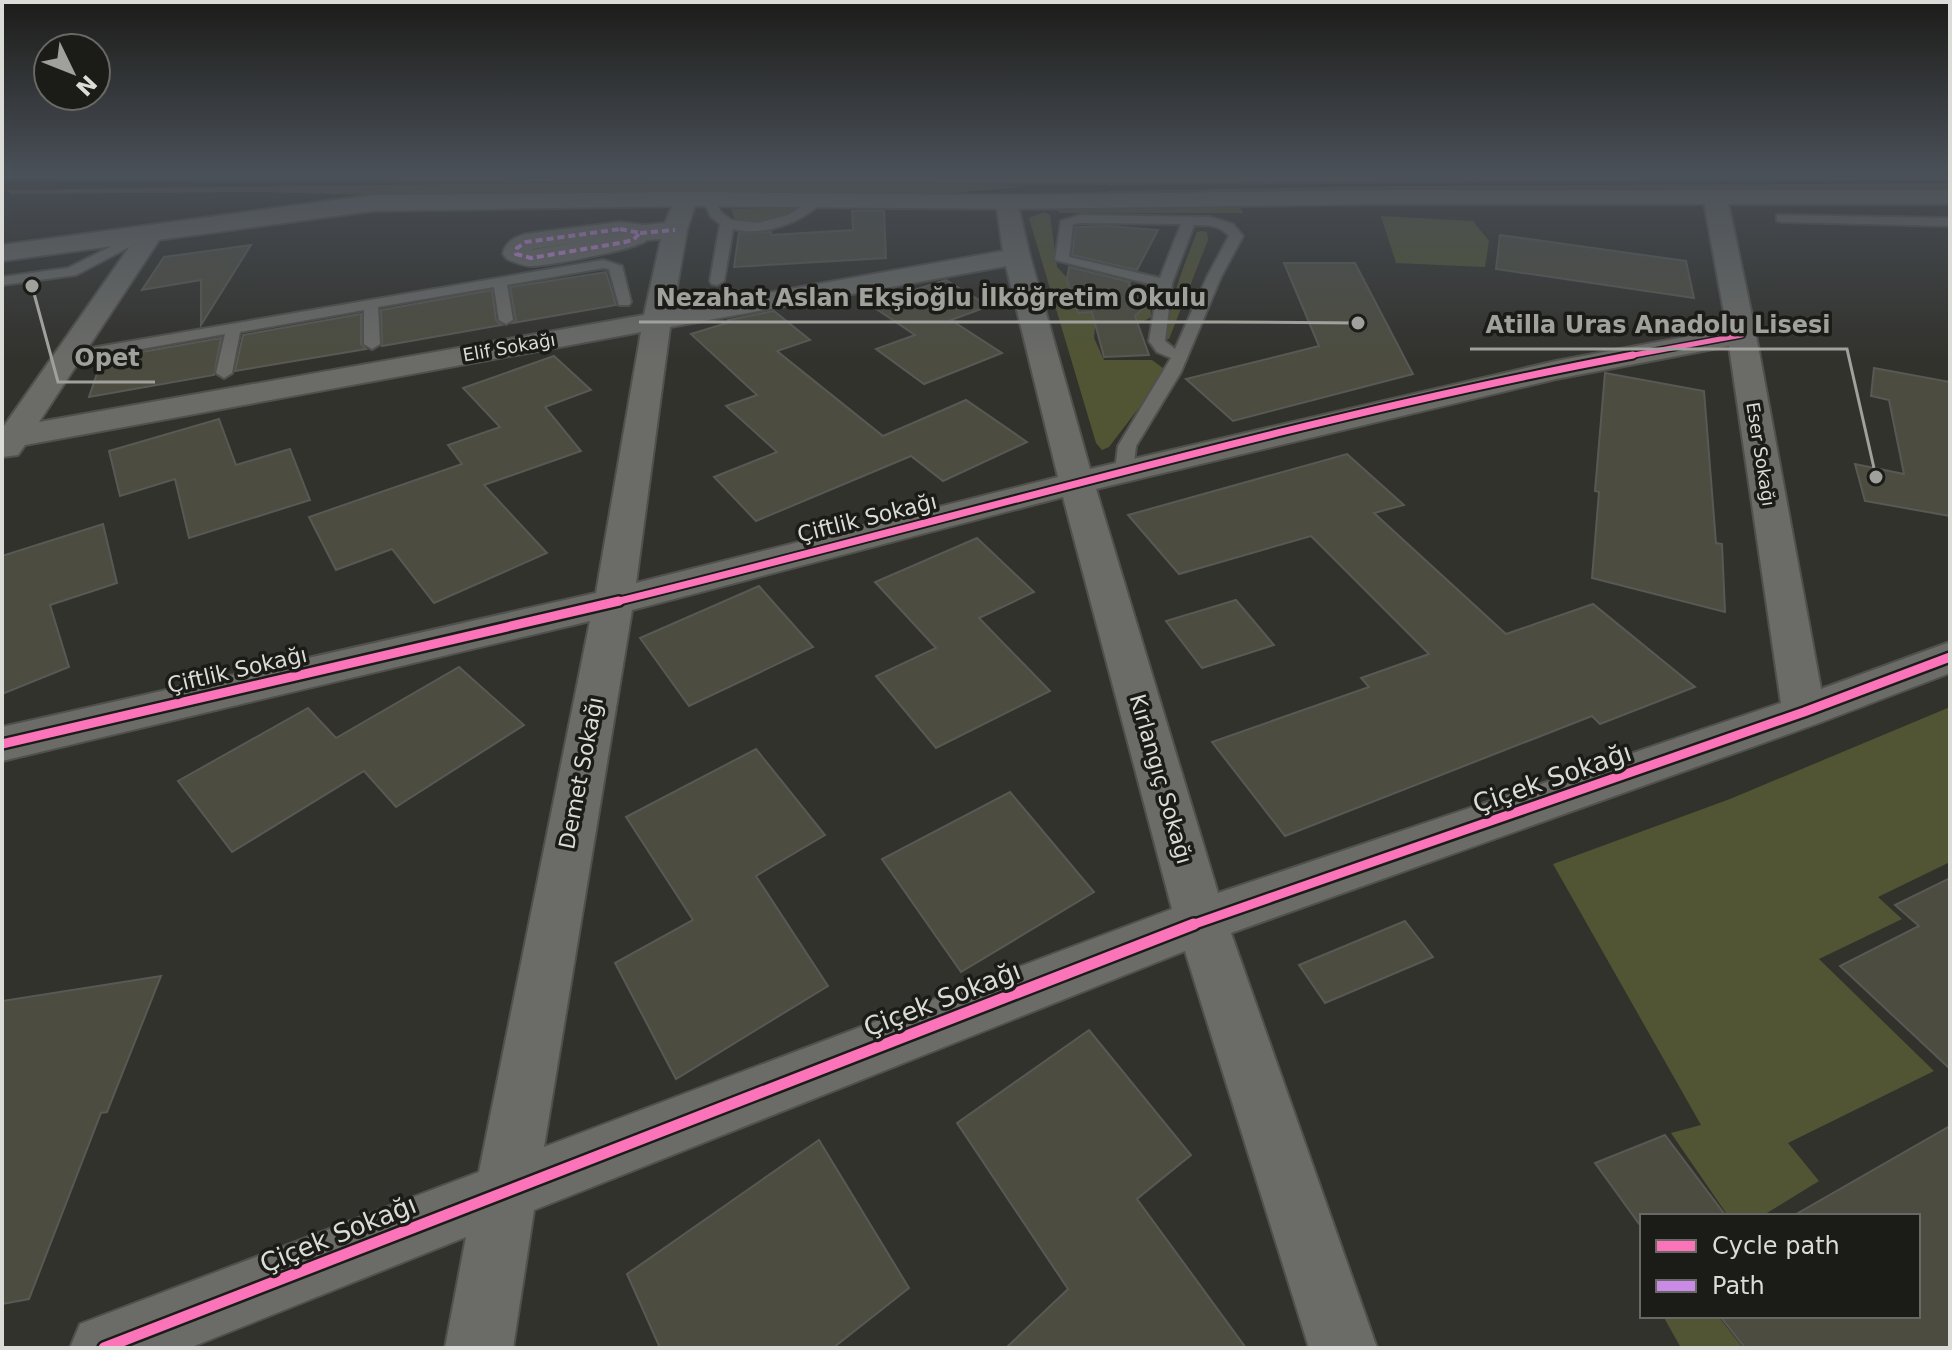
<svg xmlns="http://www.w3.org/2000/svg" width="1952" height="1350" font-family="'DejaVu Sans',sans-serif">
<style>
.green{fill:#515533}
.building{fill:#4c4d40;stroke:#585954;stroke-width:2}
.lines{fill:none;stroke-linecap:round;stroke-linejoin:round}
.lane-casing{stroke:#50504d;stroke-width:4}
.street-casing{stroke:#50504d;stroke-width:4}
.secondary-casing{stroke:#50504d;stroke-width:4}
.highway-casing{stroke:#50504d;stroke-width:4}
.lane{fill:#6b6c68;fill-rule:evenodd}
.street{fill:#6b6c68;fill-rule:evenodd}
.secondary{fill:#6b6c68;fill-rule:evenodd}
.highway{fill:#696b5b;fill-rule:evenodd}
.quiet{stroke:#ca8be6;stroke-width:4;stroke-dasharray:7 4;stroke-linecap:butt}
.cycleway-far3-casing{stroke:#1b1b17;stroke-width:8}
.cycleway-far2-casing{stroke:#1b1b17;stroke-width:11}
.cycleway-far1-casing{stroke:#1b1b17;stroke-width:14}
.cycleway-casing{stroke:#1b1b17;stroke-width:16}
.cycleway-far3{stroke:#fb73b8;stroke-width:5}
.cycleway-far2{stroke:#fb73b8;stroke-width:7}
.cycleway-far1{stroke:#fb73b8;stroke-width:9}
.cycleway{stroke:#fb73b8;stroke-width:11}
.labels{text-anchor:middle;dominant-baseline:central;stroke-width:7;stroke-linejoin:round;paint-order:stroke}
.far-street-label{font-size:18px;fill:#dbdcd7;stroke:#1b1b17}
.street-label{font-size:22px;fill:#dbdcd7;stroke:#1b1b17}
.near-street-label{font-size:26px;fill:#dbdcd7;stroke:#1b1b17}
.leader{fill:none;stroke:#a0a09c;stroke-width:3}
.callout-dot{fill:#a0a09c;stroke:#1b1b17;stroke-width:3}
.callout-label{font-size:24px;text-anchor:middle;font-weight:bold;fill:#a0a09c;stroke:#1b1b17;stroke-width:7;stroke-linejoin:round;paint-order:stroke}
</style>
<rect width="100%" height="100%" fill="#32322d"/>
<g class="green">
<path d="M 607,182 L 969,183 L 1022,187 L 954,193 L 447,194 L 369,198 L 366,195 L 262,192 L 11,194 L 6,190 Z"/>
<path d="M 1950,183 L 1950,191 L 1560,189 L 1101,195 L 1109,191 L 1395,186 Z"/>
<path d="M 798,208 C 779,219 756,231 735,219 L 731,209 Z"/>
<path d="M 1064,208 L 1240,208 L 1243,213 L 1059,213 L 1058,210 Z"/>
<path d="M 1045,212 L 1050,215 L 1057,267 L 1074,285 L 1127,287 L 1150,296 L 1151,317 L 1144,321 L 1095,327 L 1094,338 L 1104,360 L 1152,360 L 1167,371 L 1109,447 L 1102,450 L 1096,443 L 1029,218 Z"/>
<path d="M 1381,216 L 1473,221 L 1489,241 L 1485,267 L 1396,263 Z"/>
<path d="M 1202,231 L 1207,232 L 1208,240 L 1169,339 L 1165,339 C 1170,301 1183,267 1197,232 Z"/>
<path d="M 1950,707 L 1950,862 L 1878,897 L 1902,919 L 1819,959 L 1934,1071 L 1788,1143 L 1819,1181 L 1762,1216 L 1721,1216 L 1726,1213 L 1671,1133 L 1701,1125 L 1553,864 L 1730,799 Z"/>
<path d="M 1663,1316 L 1718,1316 L 1743,1348 L 1681,1348 Z"/>
</g>
<g class="building">
<path d="M 852,211 L 884,211 L 886,258 L 734,267 L 739,233 L 771,232 L 771,235 L 853,230 Z"/>
<path d="M 1110,226 L 1158,230 L 1137,270 L 1072,255 L 1076,227 Z"/>
<path d="M 1500,235 L 1686,261 L 1694,298 L 1496,269 Z"/>
<path d="M 251,245 L 201,325 L 201,280 L 142,290 L 164,257 Z"/>
<path d="M 1284,263 L 1355,263 L 1413,374 L 1233,421 L 1186,379 L 1319,346 Z"/>
<path d="M 1069,267 L 1130,282 L 1129,285 L 1152,300 L 1135,316 L 1149,355 L 1104,357 L 1092,312 L 1078,313 L 1067,280 Z"/>
<path d="M 606,272 L 616,305 L 513,323 L 516,320 L 510,287 Z"/>
<path d="M 946,280 L 989,306 L 951,320 L 1002,353 L 924,384 L 876,349 L 915,335 L 869,304 Z"/>
<path d="M 492,290 L 496,320 L 502,325 L 382,346 L 381,310 Z"/>
<path d="M 774,311 L 810,340 L 777,351 L 883,436 L 966,400 L 1027,442 L 943,481 L 911,456 L 756,521 L 714,477 L 777,452 L 726,406 L 757,395 L 691,334 L 727,323 L 728,320 Z"/>
<path d="M 361,314 L 361,344 L 366,349 L 235,371 L 243,335 Z"/>
<path d="M 221,338 L 214,375 L 89,397 L 102,359 Z"/>
<path d="M 554,356 L 591,390 L 545,407 L 581,451 L 484,485 L 547,553 L 434,603 L 392,549 L 336,570 L 309,517 L 462,464 L 448,445 L 500,427 L 463,388 Z"/>
<path d="M 1874,368 L 1950,382 L 1950,516 L 1865,501 L 1855,464 L 1904,474 L 1889,400 L 1871,396 Z"/>
<path d="M 1605,373 L 1704,391 L 1716,543 L 1722,544 L 1725,612 L 1592,578 L 1599,492 L 1595,491 Z"/>
<path d="M 219,419 L 236,465 L 290,449 L 310,500 L 189,538 L 175,479 L 120,496 L 109,451 Z"/>
<path d="M 1347,454 L 1404,505 L 1374,513 L 1506,634 L 1593,604 L 1695,687 L 1600,724 L 1592,716 L 1285,836 L 1212,742 L 1369,687 L 1361,678 L 1429,654 L 1311,536 L 1179,574 L 1128,515 Z"/>
<path d="M 103,524 L 117,583 L 50,605 L 69,667 L 2,694 L 2,556 Z"/>
<path d="M 977,538 L 1034,592 L 979,618 L 1050,691 L 936,748 L 876,676 L 936,648 L 875,582 Z"/>
<path d="M 759,586 L 813,647 L 689,706 L 640,638 Z"/>
<path d="M 1236,600 L 1274,645 L 1202,668 L 1166,621 Z"/>
<path d="M 459,667 L 524,725 L 396,807 L 364,771 L 232,852 L 178,781 L 308,708 L 336,738 Z"/>
<path d="M 756,749 L 825,835 L 756,876 L 828,986 L 676,1079 L 615,963 L 693,920 L 626,817 Z"/>
<path d="M 1010,792 L 1094,892 L 961,972 L 882,859 Z"/>
<path d="M 1950,878 L 1950,1069 L 1840,966 L 1919,926 L 1895,905 Z"/>
<path d="M 1405,921 L 1433,957 L 1325,1003 L 1299,965 Z"/>
<path d="M 161,976 L 107,1112 L 101,1113 L 29,1299 L 2,1304 L 2,1001 Z"/>
<path d="M 1089,1030 L 1191,1155 L 1137,1199 L 1246,1348 L 1006,1348 L 1068,1289 L 957,1123 Z"/>
<path d="M 1950,1126 L 1950,1348 L 1745,1348 L 1720,1316 L 1918,1316 L 1918,1216 L 1793,1216 Z"/>
<path d="M 1665,1135 L 1726,1216 L 1642,1216 L 1642,1228 L 1595,1163 Z"/>
<path d="M 819,1140 L 909,1288 L 833,1348 L 660,1348 L 627,1274 Z"/>
</g>
<g class="lines">
<g class="lane-casing">
<g id="lane">
<path d="M 818,196 L 824,200 L 822,203 C 799,223 764,237 733,229 L 724,281 L 717,285 L 712,284 L 710,281 L 720,224 L 711,217 L 703,200 L 705,197 L 713,197 L 721,212 L 731,220 L 758,223 L 788,215 Z"/>
<path d="M 1080,215 L 1210,217 L 1233,224 L 1243,236 L 1221,277 L 1181,372 L 1136,446 L 1133,471 L 1124,476 L 1115,471 L 1118,446 L 1171,358 L 1157,352 L 1149,341 L 1158,286 L 1055,260 L 1061,221 ZM 1073,224 L 1080,223 L 1181,224 L 1160,278 L 1069,257 ZM 1194,225 C 1208,225 1220,225 1229,236 L 1207,277 L 1175,349 L 1165,341 L 1172,283 Z"/>
<path d="M 1777,215 L 1950,218 L 1950,226 L 1782,222 L 1777,221 Z"/>
<path d="M 146,229 L 158,232 L 76,275 L 2,285 L 2,277 L 68,268 Z"/>
<path d="M 603,260 L 622,266 L 631,302 L 629,305 L 619,305 L 609,269 L 603,268 L 507,285 L 513,320 L 506,324 L 499,320 L 494,287 L 378,307 L 380,344 L 372,349 L 364,344 L 364,310 L 240,332 L 232,373 L 224,378 L 216,373 L 225,334 L 68,362 L 60,357 L 68,352 Z"/>
</g>
</g>
<g class="street-casing">
<path id="street" d="M 1715,190 L 1723,192 L 1727,197 L 1756,335 L 1821,689 L 1950,642 L 1950,673 L 1819,723 L 1231,933 L 1377,1348 L 1309,1348 L 1185,951 L 534,1210 L 513,1348 L 445,1348 L 466,1237 L 189,1348 L 70,1348 L 80,1324 L 479,1172 L 590,621 L 2,761 L 2,727 L 596,593 L 641,332 L 25,445 L 18,455 L 2,457 L 2,429 L 144,226 L 162,226 L 165,231 L 39,422 L 644,315 L 661,239 L 647,240 C 638,249 548,266 531,266 C 524,266 514,262 507,259 L 503,254 C 505,242 515,237 526,234 L 620,222 L 644,225 L 665,223 L 677,194 L 693,194 L 697,199 L 687,230 L 673,310 L 1003,251 L 996,202 L 1000,197 L 1016,197 L 1030,256 L 1090,469 L 1556,361 L 1727,329 L 1703,197 L 1707,192 ZM 579,242 L 531,250 L 533,249 ZM 1006,266 L 1058,477 L 636,583 L 670,327 ZM 1729,346 L 1781,703 L 1218,893 L 1096,489 L 1556,379 ZM 1063,497 L 1172,909 L 544,1147 L 632,610 Z"/>
</g>
<g class="secondary-casing">
<path id="secondary" d="M 1392,190 L 1950,190 L 1950,204 L 1392,204 L 1008,209 L 685,206 L 372,211 L 2,261 L 2,245 L 372,195 L 685,192 L 1008,195 Z"/>
</g>
<g class="highway-casing">
<path id="highway" d="M 2,170 L 1950,170 L 1950,179 L 1112,183 L 2,179 Z"/>
</g>
<use href="#lane" class="lane"/>
<use href="#street" class="street"/>
<use href="#secondary" class="secondary"/>
<use href="#highway" class="highway"/>
<g class="quiet">
<path d="M 620,229 L 640,233 L 633,240 L 620,243 L 531,258 L 516,254 L 517,248 L 526,242 Z"/>
<path d="M 640,233 L 675,230"/>
</g>
<g class="cycleway-far3-casing">
<path id="cycleway-far3" d="M 1623,357 L 1742,335"/>
</g>
<g class="cycleway-far2-casing">
<path id="cycleway-far2" d="M 611,603 C 951,520 1289,420 1633,355"/>
</g>
<g class="cycleway-far1-casing">
<g id="cycleway-far1">
<path d="M 2,744 L 619,601"/>
<path d="M 1189,926 L 1804,712 L 1950,657"/>
</g>
</g>
<g class="cycleway-casing">
<path id="cycleway" d="M 104,1348 L 1194,924"/>
</g>
<use href="#cycleway-far3" class="cycleway-far3"/>
<use href="#cycleway-far2" class="cycleway-far2"/>
<use href="#cycleway-far1" class="cycleway-far1"/>
<use href="#cycleway" class="cycleway"/>
</g>
<linearGradient id="sky" x2="0" y2="1"><stop stop-color="#1c1c19"/><stop offset="0.47" stop-color="#494f57"/><stop offset="1" stop-color="#494f57" stop-opacity="0"/></linearGradient>
<rect width="1952" height="359" fill="url(#sky)"/>
<g class="labels">
<g class="far-street-label">
<text transform="translate(509 347) rotate(-10)">Elif Sokağı</text>
<text transform="translate(1761 454) rotate(81)">Eser Sokağı</text>
</g>
<g class="street-label">
<text transform="translate(867 518) rotate(-14)">Çiftlik Sokağı</text>
<text transform="translate(237 670) rotate(-13)">Çiftlik Sokağı</text>
<text transform="translate(581 773) rotate(-79)">Demet Sokağı</text>
<text transform="translate(1161 779) rotate(74)">Kırlangıç Sokağı</text>
</g>
<g class="near-street-label">
<text transform="translate(1552 778) rotate(-19)">Çiçek Sokağı</text>
<text transform="translate(942 999) rotate(-21)">Çiçek Sokağı</text>
<text transform="translate(338 1234) rotate(-22)">Çiçek Sokağı</text>
</g>
</g>
<path class="leader" d="M1358 323L1222 322H639M1876 477L1847 349H1470M32 286L58 382H155"/>
<g class="callout-dot">
<circle cx="1358" cy="323" r="8"/>
<circle cx="1876" cy="477" r="8"/>
<circle cx="32" cy="286" r="8"/>
</g>
<g class="callout-label">
<text x="931" y="306">Nezahat Aslan Ekşioğlu İlköğretim Okulu</text>
<text x="1658" y="333">Atilla Uras Anadolu Lisesi</text>
<text x="107" y="366">Opet</text>
</g>
<rect width="1952" height="1350" fill="none" stroke="#dbdcd7" stroke-width="8"/>
<rect x="1640" y="1214" width="280" height="104" fill="#1b1b17" stroke="#686864" stroke-width="2"/>
<rect x="1656" y="1240" width="40" height="12" fill="#fb73b8" stroke="#686864" stroke-width="2"/>
<text x="1712" y="1254" font-size="24" fill="#dbdcd7">Cycle path</text>
<rect x="1656" y="1280" width="40" height="12" fill="#ca8be6" stroke="#686864" stroke-width="2"/>
<text x="1712" y="1294" font-size="24" fill="#dbdcd7">Path</text>
<g transform="translate(72 72) rotate(133)"><circle r="38" fill="#1b1b17" stroke="#686864" stroke-width="2"/>
<path d="M0-6L14 30L0 20L-14 30Z" fill="#a0a09c"/>
<text y="-12" font-size="22" font-weight="bold" text-anchor="middle" fill="#dbdcd7">N</text>
</g>
</svg>
